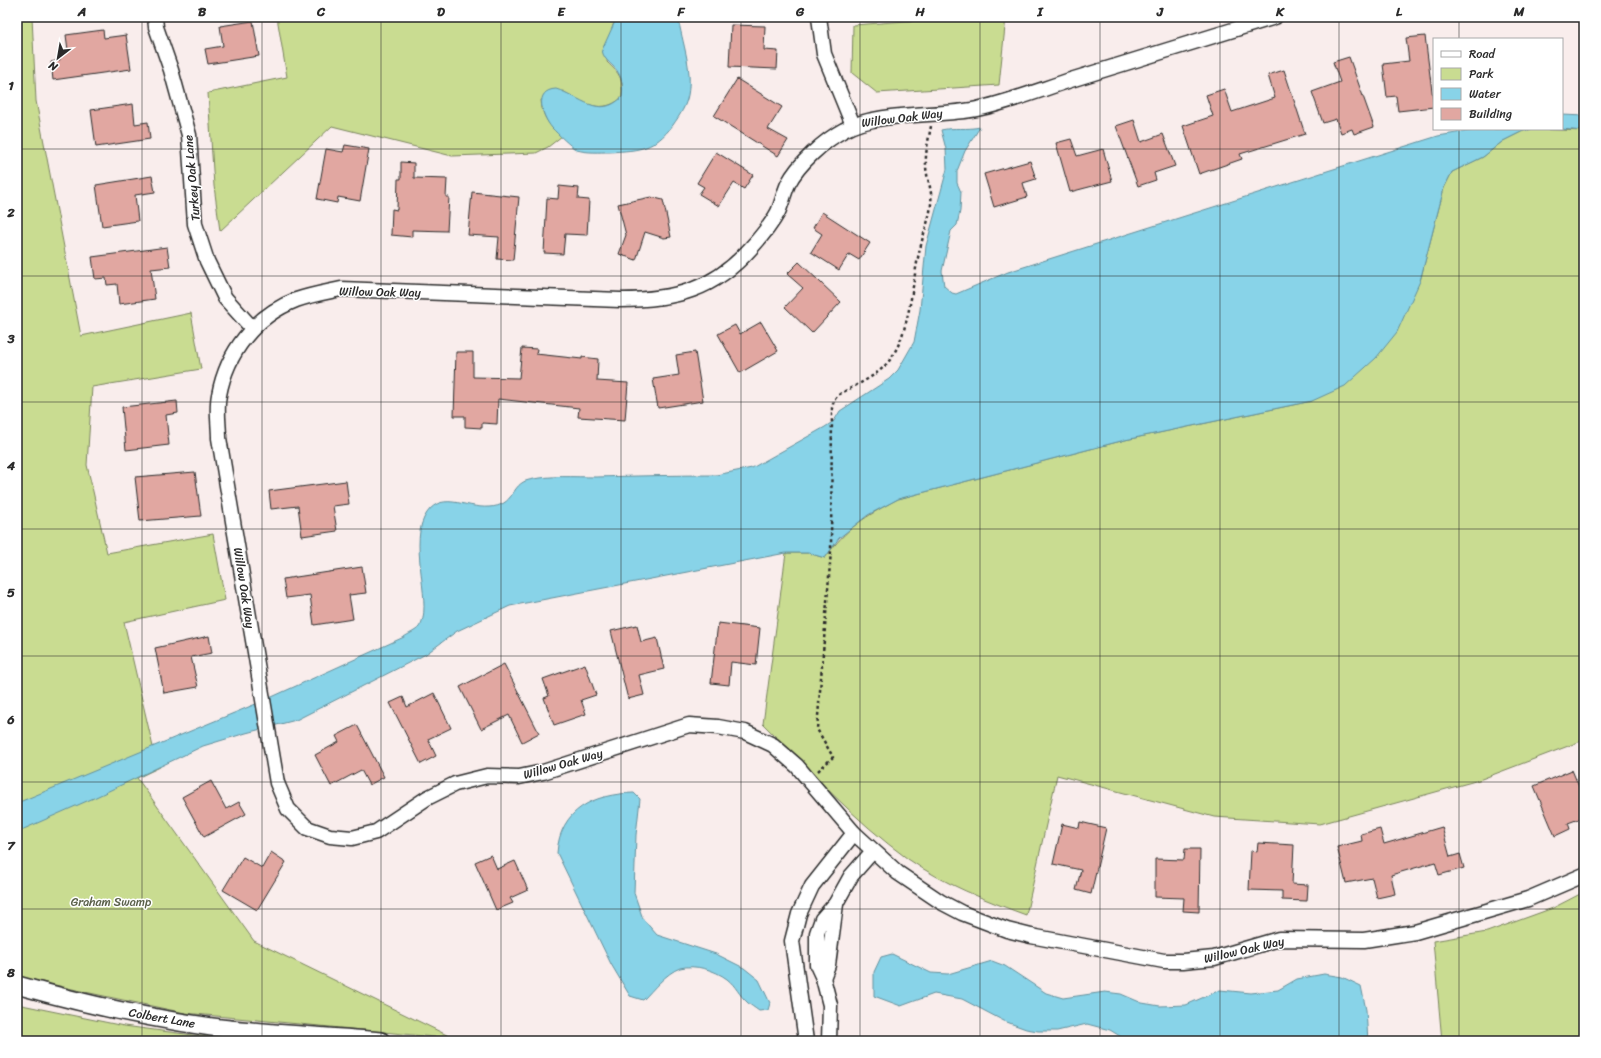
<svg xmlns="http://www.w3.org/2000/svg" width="1601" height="1058" font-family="Sriracha,sans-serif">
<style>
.green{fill:#c9dc91;stroke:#7a845e}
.water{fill:#88d3e8;stroke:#63909c}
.building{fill:#e1a7a1;stroke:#2b2b2b}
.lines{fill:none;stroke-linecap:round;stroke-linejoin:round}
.minor-casing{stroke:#2b2b2b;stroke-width:17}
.tertiary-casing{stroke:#2b2b2b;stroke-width:20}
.path{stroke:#2b2b2b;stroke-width:2.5;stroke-dasharray:3 3;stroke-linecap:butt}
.minor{stroke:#fff;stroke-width:14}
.tertiary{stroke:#fff;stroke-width:17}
.grid{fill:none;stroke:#2b2b2b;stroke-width:1;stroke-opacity:0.55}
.labels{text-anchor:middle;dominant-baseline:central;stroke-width:3;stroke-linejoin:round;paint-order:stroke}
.street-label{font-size:12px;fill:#2b2b2b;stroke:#fff}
.park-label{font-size:12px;fill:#5a604a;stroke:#fff}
.neatline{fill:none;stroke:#2b2b2b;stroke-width:1.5}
.grid-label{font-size:13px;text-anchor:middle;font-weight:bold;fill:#2b2b2b}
</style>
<rect width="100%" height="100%" fill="#f9edec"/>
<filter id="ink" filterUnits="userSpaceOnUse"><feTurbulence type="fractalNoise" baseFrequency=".025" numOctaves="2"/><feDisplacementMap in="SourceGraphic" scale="8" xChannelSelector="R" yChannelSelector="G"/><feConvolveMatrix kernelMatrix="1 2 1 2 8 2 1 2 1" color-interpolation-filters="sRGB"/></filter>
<g filter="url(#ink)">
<g class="green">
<path d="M 17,17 L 32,17 L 36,101 L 81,336 L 191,313 L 201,369 L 92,387 L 87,465 L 107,553 L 213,534 L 225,600 L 124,622 L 153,747 L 160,767 L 137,778 L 254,941 L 455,1039 L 185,1013 L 85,992 L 17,976 Z"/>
<path d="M 277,17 L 617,17 L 613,25 L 607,62 C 620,74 623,78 622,97 C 604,115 582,104 563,91 L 541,100 C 542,117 549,126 562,136 L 548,147 L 536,153 L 452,156 L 332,126 L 220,231 L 214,186 L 208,93 L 287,77 Z"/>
<path d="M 935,17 L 1006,17 L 999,85 L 877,93 L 852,73 L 853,25 L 934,19 Z"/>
<path d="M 1533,129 L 1584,131 L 1584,740 L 1479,780 L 1320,824 L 1214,817 L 1057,775 L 1026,915 C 985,900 944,884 908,859 C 854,820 810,771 763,724 L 786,553 L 808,553 L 825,558 C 846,528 866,516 898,499 L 1125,440 L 1312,401 L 1420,281 L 1444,188 L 1452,172 L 1483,157 L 1503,141 L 1523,131 Z"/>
<path d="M 1584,892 L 1584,1041 L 1442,1041 L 1433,941 L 1487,932 L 1553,908 Z"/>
<path d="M 17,1004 L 124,1026 L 238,1041 L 17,1041 Z"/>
</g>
<g class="water">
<path d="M 617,17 L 678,17 C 682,42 693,70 688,95 C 686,106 680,115 673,125 C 654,150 640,150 610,152 C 599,152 587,153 577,150 C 571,147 557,133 552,128 C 542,116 533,90 556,89 C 580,96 599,120 622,97 C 623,89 623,81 619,74 C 614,64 604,62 602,50 Z"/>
<path d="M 1562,115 L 1584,116 L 1584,131 L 1561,129 Z"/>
<path d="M 980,127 L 965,151 L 957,171 L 957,183 L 961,192 L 960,211 L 957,225 L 951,231 L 942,271 L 944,286 L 952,293 L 956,294 L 1008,272 L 1438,136 L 1481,129 L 1533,129 L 1523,131 L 1503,141 L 1483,157 L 1452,172 L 1444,188 L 1420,281 L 1397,332 L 1376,358 L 1345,386 L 1312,401 L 1125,440 L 898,499 L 868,515 L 839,538 L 825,558 L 808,553 L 786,553 L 510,606 L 457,631 L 426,654 L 296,720 L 246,733 L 203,746 L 96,797 L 17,832 L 17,803 L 263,701 L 404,637 C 408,634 416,631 419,627 C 434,609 409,548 424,518 C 439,488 465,509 489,507 C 516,506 510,484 529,480 C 550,475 574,477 596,477 C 636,476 676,475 716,475 L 752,468 L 825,427 L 834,421 L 840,411 L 889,379 L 898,370 L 914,342 L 920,310 L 926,246 L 947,169 L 946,149 L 941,130 C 954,127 967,130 980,127 Z"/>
<path d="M 634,793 L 640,799 L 636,835 L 634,893 L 643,919 L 657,935 L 716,954 L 744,968 L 759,980 L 770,1003 L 768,1010 L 759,1011 C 755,1008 750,1005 747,1002 C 739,995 736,986 727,979 C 715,970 695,964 680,968 C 666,973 653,990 643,1000 L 630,996 L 611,964 L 557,853 C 560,809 594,794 634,793 Z"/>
<path d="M 892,954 L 931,973 L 948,974 L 992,961 L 1005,966 L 1046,993 L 1063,998 L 1105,992 L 1121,994 L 1142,1003 L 1160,1006 L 1186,1005 L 1220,990 L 1251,993 L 1278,990 L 1297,979 L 1324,974 L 1342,977 L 1361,986 L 1366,1010 L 1368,1041 L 1128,1041 L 1110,1030 L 1087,1024 L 1057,1031 L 1038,1031 L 1026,1029 L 1004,1021 L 962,999 L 934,994 L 901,1006 L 874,996 L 874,972 L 881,957 Z"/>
</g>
<g class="building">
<path d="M 253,21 L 259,56 L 208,64 L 205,49 L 223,46 L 220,26 Z"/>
<path d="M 731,25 L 765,26 L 764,50 L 778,51 L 777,69 L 729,67 Z"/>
<path d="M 103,30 L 104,38 L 126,35 L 131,69 L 53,80 L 51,62 L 60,60 L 59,51 L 68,50 L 66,35 Z"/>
<path d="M 1425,36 L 1434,107 L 1398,111 L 1396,96 L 1387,97 L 1383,64 L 1409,61 L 1406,38 Z"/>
<path d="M 1349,57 L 1374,127 L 1354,134 L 1352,129 L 1341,133 L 1336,119 L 1323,123 L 1312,92 L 1340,82 L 1333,62 Z"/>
<path d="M 1284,70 L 1305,134 L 1240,154 L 1242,159 L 1199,174 L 1183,126 L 1213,116 L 1206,95 L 1224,89 L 1232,112 L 1275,98 L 1268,75 Z"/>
<path d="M 737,79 L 782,107 L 768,129 L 788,140 L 778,156 L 714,116 Z"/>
<path d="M 133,104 L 135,124 L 148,122 L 150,139 L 96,147 L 91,110 Z"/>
<path d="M 1134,120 L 1141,142 L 1163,134 L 1175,166 L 1154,173 L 1156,180 L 1138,186 L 1116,126 Z"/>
<path d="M 1071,139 L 1077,156 L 1103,149 L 1112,181 L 1070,192 L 1056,143 Z"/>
<path d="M 345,145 L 369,149 L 360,201 L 338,197 L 337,203 L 317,199 L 326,149 L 343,152 Z"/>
<path d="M 716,152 L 753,175 L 744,189 L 734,183 L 719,206 L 699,194 L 704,187 L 697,183 Z"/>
<path d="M 1030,161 L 1036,179 L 1023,183 L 1027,197 L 994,207 L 984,174 Z"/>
<path d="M 401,162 L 414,163 L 414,178 L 447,179 L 446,197 L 449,197 L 447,231 L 412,230 L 412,237 L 391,235 L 392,209 L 397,210 L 398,179 L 401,179 Z"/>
<path d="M 152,176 L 155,192 L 135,195 L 138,221 L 102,226 L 96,185 Z"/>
<path d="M 559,186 L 579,188 L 578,199 L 589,200 L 587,235 L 565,234 L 563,254 L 544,253 L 547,198 L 558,199 Z"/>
<path d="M 472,192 L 519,197 L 513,260 L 497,259 L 499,237 L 468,235 Z"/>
<path d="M 651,197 L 663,200 L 671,237 L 664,238 L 645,232 L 636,260 L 619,254 L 626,235 L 618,204 Z"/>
<path d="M 822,212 L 870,243 L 859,260 L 849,254 L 839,270 L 811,252 L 822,234 L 813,228 Z"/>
<path d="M 167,247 L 170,267 L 151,269 L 155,299 L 119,304 L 117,284 L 107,285 L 106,278 L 95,279 L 92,257 Z"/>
<path d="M 799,262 L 841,302 L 812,333 L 785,307 L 803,288 L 787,274 Z"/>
<path d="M 761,322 L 778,351 L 740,373 L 718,334 L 735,325 L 740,334 Z"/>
<path d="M 522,348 L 537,349 L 536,354 L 582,359 L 582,357 L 598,359 L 597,381 L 628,383 L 625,420 L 578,417 L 579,408 L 498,399 L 497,424 L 482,423 L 482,428 L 465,427 L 465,416 L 454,416 L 456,352 L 473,352 L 473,377 L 519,378 Z"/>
<path d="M 695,352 L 703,401 L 658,408 L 653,379 L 679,375 L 676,355 Z"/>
<path d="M 177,401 L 178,413 L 166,415 L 169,445 L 126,450 L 122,407 Z"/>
<path d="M 195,472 L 201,516 L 140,521 L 135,477 Z"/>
<path d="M 346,481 L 349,504 L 333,506 L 337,531 L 302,536 L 298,506 L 271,509 L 269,491 Z"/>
<path d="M 362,567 L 366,593 L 349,595 L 353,619 L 314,625 L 310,595 L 286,598 L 283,579 Z"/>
<path d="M 718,623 L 760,628 L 756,665 L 731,662 L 729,685 L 711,683 Z"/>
<path d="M 637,625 L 641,642 L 657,638 L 664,669 L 639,675 L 644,695 L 628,699 L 611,631 Z"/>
<path d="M 209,636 L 212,653 L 191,657 L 198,687 L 164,693 L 155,648 Z"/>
<path d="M 504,664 L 539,733 L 522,742 L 509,715 L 481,729 L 460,687 Z"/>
<path d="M 585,664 L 596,695 L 581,700 L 586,714 L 554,725 L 544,698 L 549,696 L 543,679 Z"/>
<path d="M 434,693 L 451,728 L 428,739 L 436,756 L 421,764 L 390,703 L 403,697 L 407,707 Z"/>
<path d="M 357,725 L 384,777 L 369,785 L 361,770 L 331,786 L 315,755 L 339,742 L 336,736 Z"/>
<path d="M 1572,770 L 1580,789 L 1582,788 L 1584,794 L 1584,817 L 1568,823 L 1570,829 L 1555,836 L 1534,786 Z"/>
<path d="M 211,781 L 226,809 L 239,802 L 246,814 L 204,837 L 182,797 Z"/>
<path d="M 1080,822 L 1106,828 L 1091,894 L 1076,890 L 1081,870 L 1053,864 L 1062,824 L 1079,828 Z"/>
<path d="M 1442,827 L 1450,857 L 1460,854 L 1464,868 L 1439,875 L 1435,862 L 1391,875 L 1395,894 L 1377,898 L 1372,878 L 1346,883 L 1337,847 L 1362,841 L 1361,834 L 1380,829 L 1384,844 Z"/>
<path d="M 1258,843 L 1294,845 L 1292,884 L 1308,885 L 1307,901 L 1282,900 L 1282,891 L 1249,890 L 1251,851 L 1257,852 Z"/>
<path d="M 1185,849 L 1200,849 L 1199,912 L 1183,911 L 1184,898 L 1155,897 L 1155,859 L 1184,860 Z"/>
<path d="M 271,852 L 286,862 L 257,910 L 223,890 L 243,857 L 262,868 Z"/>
<path d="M 491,855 L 497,869 L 515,861 L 528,890 L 510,898 L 513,903 L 496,910 L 475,862 Z"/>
</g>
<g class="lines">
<g class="minor-casing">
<g id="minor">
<path d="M 155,17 L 156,27 L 171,70 L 189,135 L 195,224 L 207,261 L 225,298 L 252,328"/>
<path d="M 819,17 L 824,54 L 853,125"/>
<path d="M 1275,17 C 1208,38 1141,58 1074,79 C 1042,89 1010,102 977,109 C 938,117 878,111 844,130 C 825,140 798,164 788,184 C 784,193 782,203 778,212 C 771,225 761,237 751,248 C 714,290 675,300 620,300 L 341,289 C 327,292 310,295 296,300 C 255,316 227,352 219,395 C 216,409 219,425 219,438 L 277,783 L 288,809 L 307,828 L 330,836 L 352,838 L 376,832 L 427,798 L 455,784 L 487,776 L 519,777 L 543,772 L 689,725 L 718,727 L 745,732 L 773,745 L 797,766 L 854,833 L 898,873 L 941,902 L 962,913 L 1007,930 L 1031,936 L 1164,961 L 1183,961 L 1214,958 L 1279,939 L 1364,940 L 1415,932 L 1528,899 L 1584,875"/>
<path d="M 823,978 L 828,965 L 836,904"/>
<path d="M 806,1041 L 792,941 L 799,914 L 812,886 L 854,833"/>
<path d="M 829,1041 L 830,1005 L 823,978 L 817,965 L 817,933 L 822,919 L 836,903 L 851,876 L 873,851"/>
</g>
</g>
<g class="tertiary-casing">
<path id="tertiary" d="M 17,985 C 81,1003 146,1018 212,1027 C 268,1034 325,1036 381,1041"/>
</g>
<path class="path" d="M 818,771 L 833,757 L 817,729 L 831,551 L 832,408 L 834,400 L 838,395 C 855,385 877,377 889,361 C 912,330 911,281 921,245 C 924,231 930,218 931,204 C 933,190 926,178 926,165 C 925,152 929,138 931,126"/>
<use href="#minor" class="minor"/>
<use href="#tertiary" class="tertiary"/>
</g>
</g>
<path class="grid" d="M 142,17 L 142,1041M 262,17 L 262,1041M 381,17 L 381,1041M 501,17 L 501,1041M 621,17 L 621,1041M 741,17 L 741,1041M 860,17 L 860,1041M 980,17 L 980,1041M 1100,17 L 1100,1041M 1220,17 L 1220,1041M 1339,17 L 1339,1041M 1459,17 L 1459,39M 1459,129 L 1459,1041M 17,149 L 1584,149M 17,276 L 1584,276M 17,402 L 1584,402M 17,529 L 1584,529M 17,656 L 1584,656M 17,782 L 1584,782M 17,909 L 1584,909"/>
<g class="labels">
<g class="street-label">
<text transform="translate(902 118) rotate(-7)">Willow Oak Way</text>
<text transform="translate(192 178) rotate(-95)">Turkey Oak Lane</text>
<text transform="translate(380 292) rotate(1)">Willow Oak Way</text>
<text transform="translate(244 588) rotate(81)">Willow Oak Way</text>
<text transform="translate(563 764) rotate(-16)">Willow Oak Way</text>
<text transform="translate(1244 950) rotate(-13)">Willow Oak Way</text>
<text transform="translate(162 1018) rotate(10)">Colbert Lane</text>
</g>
<g class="park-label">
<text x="111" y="902">Graham Swamp</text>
</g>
</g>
<rect width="1601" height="1058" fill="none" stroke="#fff" stroke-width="44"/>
<rect x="1433" y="38" width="130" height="92" fill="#ffffff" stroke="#aaaaaa"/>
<rect x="1441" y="51" width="20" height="6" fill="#ffffff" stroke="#aaaaaa"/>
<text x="1469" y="58" font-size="12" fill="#2b2b2b">Road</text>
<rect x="1441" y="68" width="20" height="12" fill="#c9dc91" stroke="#aaaaaa"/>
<text x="1469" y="78" font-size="12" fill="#2b2b2b">Park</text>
<rect x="1441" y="88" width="20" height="12" fill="#88d3e8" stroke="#aaaaaa"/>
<text x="1469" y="98" font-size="12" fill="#2b2b2b">Water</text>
<rect x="1441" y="108" width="20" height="12" fill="#e1a7a1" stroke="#aaaaaa"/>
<text x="1469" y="118" font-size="12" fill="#2b2b2b">Building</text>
<g transform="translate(58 58) rotate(211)" stroke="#ffffff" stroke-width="3" paint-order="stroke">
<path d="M0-3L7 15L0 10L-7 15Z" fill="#2b2b2b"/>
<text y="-6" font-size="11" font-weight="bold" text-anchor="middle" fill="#2b2b2b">N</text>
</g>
<rect x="22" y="22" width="1557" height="1014" class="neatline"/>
<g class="grid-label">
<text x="82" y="16">A</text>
<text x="202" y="16">B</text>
<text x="321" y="16">C</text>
<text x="441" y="16">D</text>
<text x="561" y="16">E</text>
<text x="681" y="16">F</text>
<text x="800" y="16">G</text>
<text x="920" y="16">H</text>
<text x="1040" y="16">I</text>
<text x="1160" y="16">J</text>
<text x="1280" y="16">K</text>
<text x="1399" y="16">L</text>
<text x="1519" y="16">M</text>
<text x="11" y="90">1</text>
<text x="11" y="217">2</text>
<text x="11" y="343">3</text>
<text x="11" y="470">4</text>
<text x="11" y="597">5</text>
<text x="11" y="724">6</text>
<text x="11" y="850">7</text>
<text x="11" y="977">8</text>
</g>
</svg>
